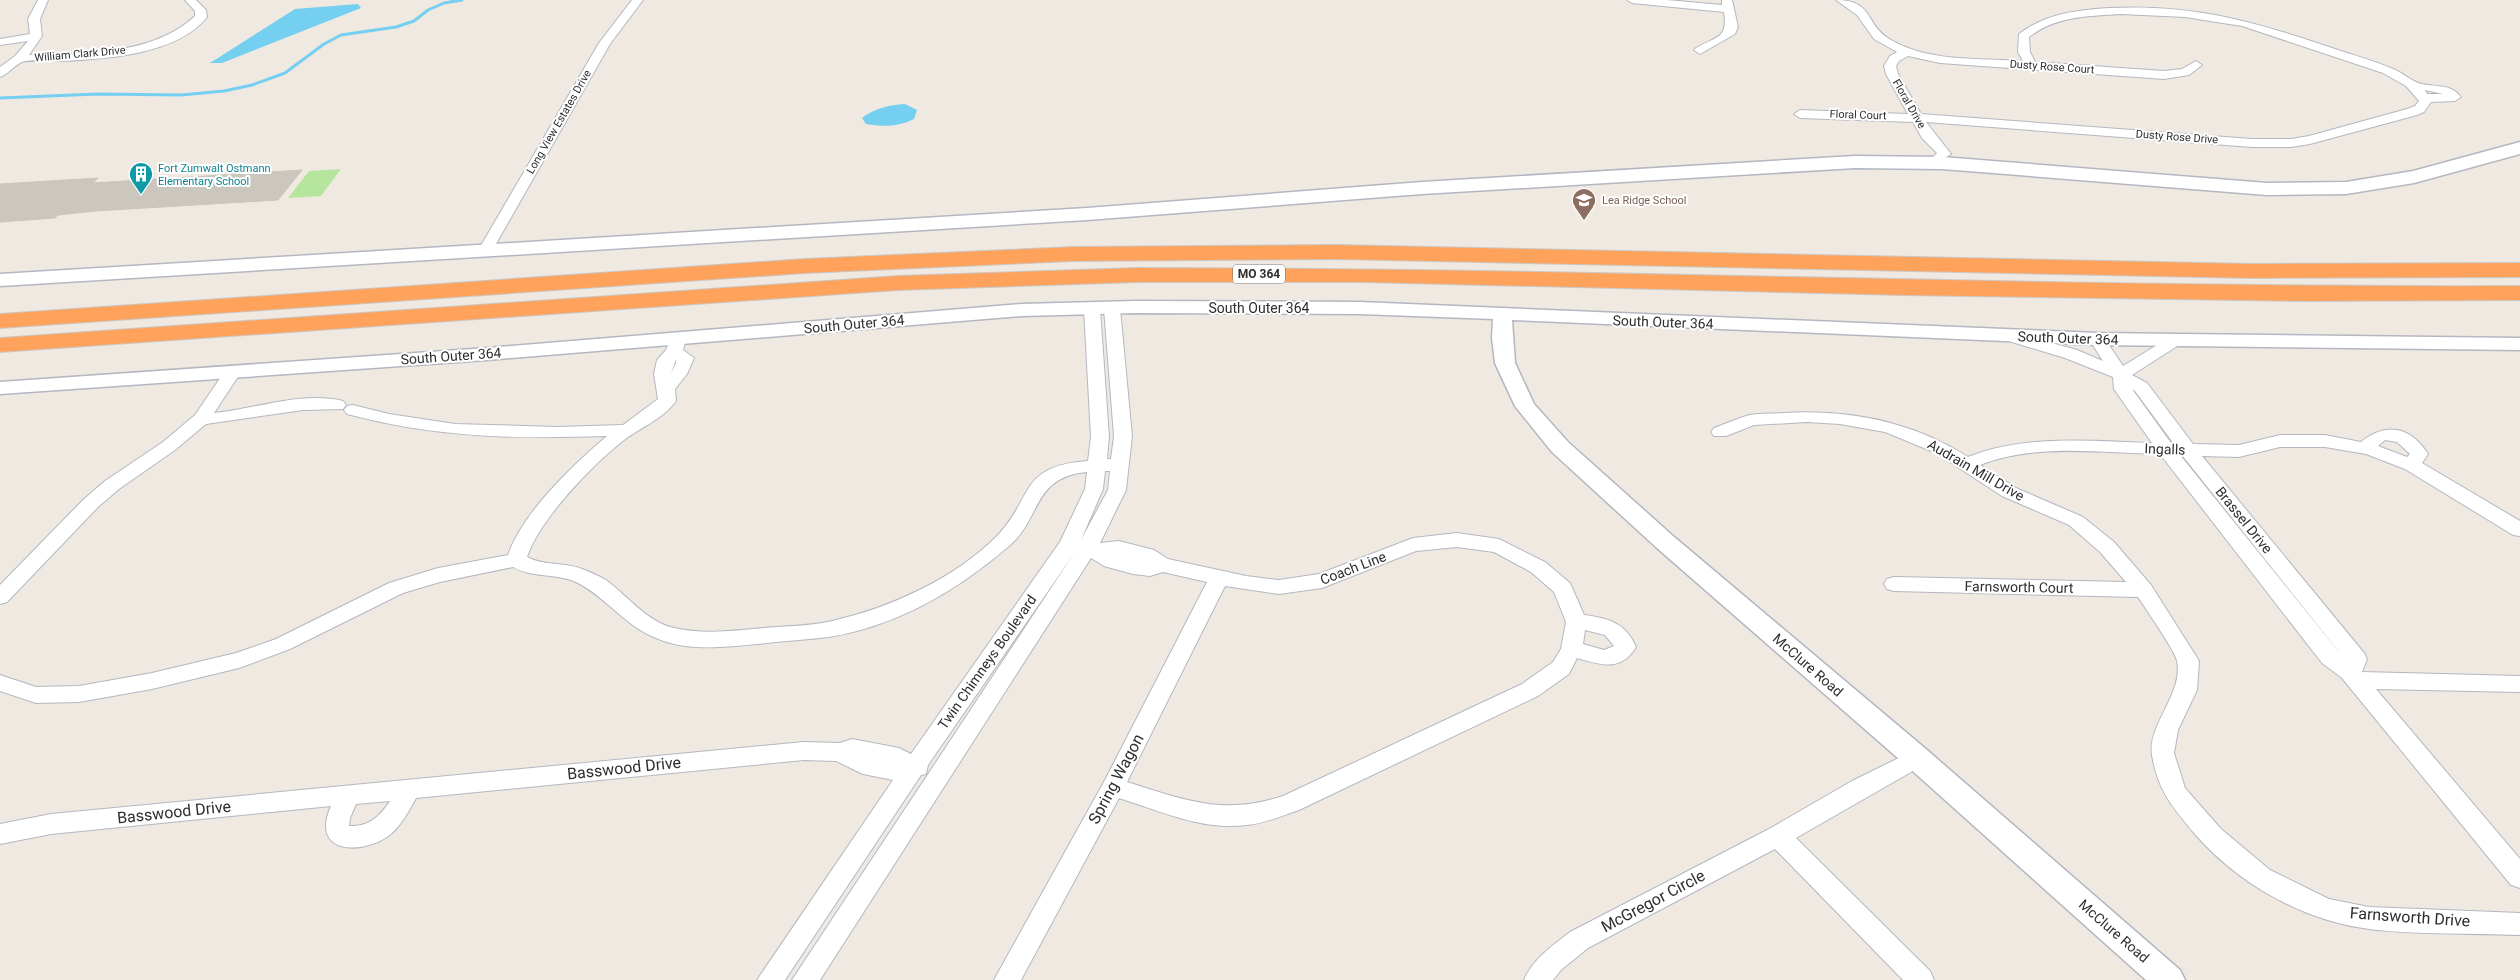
<svg xmlns="http://www.w3.org/2000/svg" width="2520" height="980" font-family="Roboto,sans-serif">
<style>
.green{fill:#b6e59e}
.water{fill:#75cff0}
.lines{fill:none;stroke-linecap:round;stroke-linejoin:round}
.stream{stroke:#75cff0;stroke-width:3}
.building{fill:#cbc7bf;stroke:#cbc5ba}
.minor-casing{stroke:#b4b7c1;stroke-width:2}
.tertiary-casing{stroke:#b4b7c1;stroke-width:3}
.secondary-casing{stroke:#b4b7c1;stroke-width:3}
.motorway-casing{stroke:#c9c9c9;stroke-width:2}
.minor{fill:#fff;fill-rule:evenodd}
.tertiary{fill:#fff;fill-rule:evenodd}
.secondary{fill:#fff;fill-rule:evenodd}
.motorway{fill:#ffa35c;fill-rule:evenodd}
.labels{text-anchor:middle;dominant-baseline:central;stroke-width:4;stroke-linejoin:round;paint-order:stroke}
.far-street-label{font-size:11px;fill:#2e2e2e;stroke:#fff}
.far-culture-label{font-size:11px;fill:#0d838f;stroke:#fff;text-anchor:start}
.far-education-label{font-size:11px;fill:#785e54;stroke:#fff;text-anchor:start}
.shield{fill:#fff;stroke:#6d6d6d;stroke-width:1}
.shield-label{font-size:12px;font-weight:bold;fill:#2e2e2e}
.street-label{font-size:14px;fill:#2e2e2e;stroke:#fff}
.near-street-label{font-size:16px;fill:#2e2e2e;stroke:#fff}
</style>
<rect width="100%" height="100%" fill="#efe9e1"/>
<path class="green" d="M 341,169 L 321,196 L 288,198 L 309,171 Z"/>
<g class="water">
<path d="M 358,4 L 361,8 L 222,63 L 210,63 L 295,9 Z"/>
<path d="M 905,104 L 917,110 L 914,119 C 897,127 884,127 866,124 L 862,118 C 875,108 889,105 905,104 Z"/>
</g>
<g class="lines">
<path class="stream" d="M 0,98 L 98,94 L 181,95 L 224,91 L 252,85 L 285,73 L 324,44 L 341,35 L 396,27 L 414,21 L 428,10 L 444,3 L 462,0"/>
</g>
<path class="building" d="M 302,170 L 278,200 L 95,211 L 58,215 L 55,218 L 0,222 L 0,184 L 98,178 L 93,183 Z"/>
<g class="lines">
<g class="minor-casing">
<g id="minor">
<path d="M 38,0 L 48,0 L 40,19 L 42,36 L 29,55 C 84,53 152,56 195,16 L 195,11 L 185,0 L 196,0 L 206,10 L 207,17 C 177,55 105,59 61,61 C 49,61 33,59 22,62 C 14,65 9,74 0,77 L 0,67 L 15,56 L 28,41 L 0,45 L 0,39 L 30,34 L 28,19 Z"/>
<path d="M 632,0 L 643,0 L 610,44 L 493,249 L 491,252 L 481,252 L 479,249 L 599,43 Z"/>
<path d="M 1627,0 L 1667,0 L 1722,5 L 1722,0 L 1732,0 L 1738,27 L 1735,34 L 1700,54 L 1694,50 L 1696,48 C 1717,36 1728,39 1724,12 L 1632,3 Z"/>
<path d="M 1836,0 C 1875,0 1864,25 1891,40 C 1928,62 1980,58 2023,61 L 2018,52 L 2019,34 C 2045,14 2076,10 2109,8 C 2193,4 2253,21 2332,48 C 2352,55 2373,60 2393,69 C 2401,72 2408,78 2416,82 C 2431,89 2449,81 2461,97 L 2455,101 L 2431,102 L 2424,112 L 2417,115 L 2310,144 L 2291,147 L 2252,147 L 1926,122 L 1951,154 L 1939,162 L 1932,158 L 1937,153 L 1922,138 L 1913,122 L 1800,118 L 1794,114 L 1800,110 L 1908,114 L 1886,74 L 1884,66 L 1890,56 L 1897,52 L 1874,39 L 1857,15 ZM 2121,14 L 2185,17 L 2242,26 L 2383,73 L 2406,86 L 2419,101 L 2415,106 L 2407,109 L 2309,136 L 2291,139 L 2252,139 L 1921,114 L 1898,74 L 1896,66 L 1899,61 L 1908,56 L 1940,63 L 2164,79 L 2189,75 L 2202,65 L 2196,61 L 2182,69 L 2164,71 L 2035,62 L 2030,52 L 2029,37 C 2056,16 2088,16 2121,14 ZM 2425,90 L 2443,94 L 2427,94 Z"/>
<path d="M 1092,304 L 1100,309 L 1109,437 L 1107,459 L 1111,459 L 1114,436 L 1104,309 L 1112,304 L 1120,309 L 1132,436 L 1126,490 L 1100,543 L 1119,541 L 1154,550 L 1168,559 L 1246,576 L 1279,580 L 1319,574 L 1413,538 L 1457,533 L 1499,539 L 1545,562 L 1570,583 L 1584,615 C 1608,618 1626,623 1636,647 C 1621,672 1601,665 1577,658 L 1569,674 L 1538,696 L 1299,810 C 1282,816 1265,823 1247,825 C 1203,831 1160,811 1119,798 L 1021,980 L 994,980 L 1105,780 L 1207,582 L 1163,572 L 1150,576 L 1133,574 L 1104,566 L 1091,558 L 820,980 L 792,980 L 1075,552 L 928,765 L 926,774 L 921,775 L 785,980 L 757,980 L 893,780 L 863,774 L 836,761 L 804,760 L 416,798 C 409,811 402,824 391,834 C 365,855 309,856 331,806 L 51,834 L 0,844 L 0,824 L 51,814 L 804,742 L 840,743 L 852,739 L 899,748 L 911,754 L 1060,542 L 1085,489 L 1087,472 C 1032,477 1042,518 1009,546 C 958,590 897,626 829,637 C 805,640 781,641 757,644 C 724,647 688,652 656,638 C 625,626 605,596 576,582 C 556,573 532,578 513,567 L 440,582 L 403,593 L 290,649 L 239,668 L 152,689 L 79,702 L 36,703 L 0,691 L 0,675 L 36,687 L 79,686 L 152,673 L 236,653 L 276,639 L 389,583 L 438,568 L 508,555 C 523,512 573,465 607,436 C 515,439 437,438 347,414 L 344,410 L 347,406 L 353,405 L 389,414 L 455,424 L 558,427 L 623,425 L 658,399 L 654,374 L 657,360 L 666,350 L 672,335 L 678,333 L 686,338 L 683,350 L 694,358 L 687,374 L 675,389 L 676,401 C 664,418 640,428 624,440 C 593,464 539,520 527,557 C 543,566 565,562 582,569 C 590,572 599,576 606,580 C 626,595 646,620 670,627 C 702,635 732,631 764,628 C 786,626 810,626 832,621 C 890,608 956,578 998,535 C 1035,495 1019,466 1088,461 L 1091,437 L 1084,309 ZM 676,359 L 676,363 L 671,374 ZM 1105,471 L 1110,471 L 1108,490 L 1081,540 L 1103,489 ZM 1457,547 L 1494,552 L 1531,572 L 1554,592 L 1566,622 L 1561,649 L 1553,662 L 1522,684 L 1283,796 C 1223,816 1185,800 1127,782 L 1225,586 L 1279,594 L 1322,588 L 1416,551 ZM 1585,630 L 1605,635 L 1614,646 L 1604,650 L 1583,644 ZM 390,801 C 380,816 369,827 349,826 L 350,818 L 356,804 Z"/>
<path d="M 2008,331 L 2077,350 L 2103,361 L 2089,339 L 2091,336 L 2103,336 L 2123,366 L 2170,337 L 2182,337 L 2184,340 L 2182,343 L 2132,375 L 2147,383 L 2193,444 L 2239,445 L 2280,435 L 2325,435 L 2361,442 C 2386,422 2410,426 2428,454 L 2422,463 L 2520,521 L 2520,536 L 2513,535 L 2405,469 L 2366,454 L 2325,447 L 2280,447 L 2239,457 L 2202,456 L 2364,653 L 2367,659 L 2362,672 L 2520,676 L 2520,692 L 2376,689 L 2520,859 L 2520,888 L 2511,885 L 2342,678 L 2322,663 L 2160,454 C 2101,453 2036,443 1980,465 L 2016,488 L 2083,517 L 2114,542 L 2151,585 L 2199,661 L 2197,690 L 2178,730 L 2174,753 L 2185,788 L 2221,829 L 2270,870 L 2329,899 L 2369,907 L 2520,913 L 2520,935 C 2472,933 2416,935 2369,929 C 2303,921 2237,883 2194,833 C 2172,806 2158,791 2152,755 C 2147,725 2184,693 2177,661 C 2175,651 2146,609 2138,597 L 1894,591 L 1887,589 L 1884,584 L 1887,579 L 1894,577 L 2126,582 L 2100,552 L 2069,525 L 2002,496 L 1936,453 L 1885,432 L 1840,424 L 1807,422 L 1754,425 L 1726,436 L 1714,436 L 1711,432 L 1714,428 C 1725,424 1738,418 1750,415 C 1761,413 1773,414 1784,413 C 1849,409 1913,422 1968,457 C 2027,434 2090,441 2152,443 L 2114,389 L 2113,377 L 2065,358 L 2002,339 L 2000,336 ZM 2132,389 L 2135,391 L 2174,444 L 2171,443 ZM 2385,440 L 2397,442 L 2410,454 L 2407,457 L 2378,446 ZM 2180,455 L 2182,455 L 2339,652 L 2338,651 Z"/>
<path d="M 233,367 L 239,368 L 241,372 L 214,413 C 256,409 301,391 343,401 L 346,405 L 343,409 L 303,410 L 206,424 L 175,450 L 119,489 L 98,507 L 7,602 L 0,604 L 0,585 L 84,499 L 105,481 L 163,442 L 195,415 L 227,368 Z"/>
<path d="M 1917,749 L 1925,752 L 1929,758 L 1925,764 L 1796,838 L 1930,971 L 1934,980 L 1903,980 L 1775,849 L 1588,948 L 1561,970 L 1553,980 L 1524,980 C 1533,959 1552,946 1570,932 L 1769,829 L 1852,781 Z"/>
</g>
</g>
<g class="tertiary-casing">
<path id="tertiary" d="M 1135,301 L 1360,302 L 2097,333 L 2520,338 L 2520,350 L 2097,345 L 1512,320 L 1515,363 L 1534,404 L 1568,442 L 1673,536 L 1927,750 L 2180,970 L 2185,980 L 2146,980 L 1907,766 L 1657,548 L 1552,452 L 1515,406 L 1495,363 L 1492,338 L 1493,319 L 1360,314 L 1135,313 L 1022,316 L 487,360 L 0,394 L 0,382 L 487,348 L 1022,304 Z"/>
</g>
<g class="secondary-casing">
<path id="secondary" d="M 2520,142 L 2520,154 L 2414,183 L 2346,194 L 2267,195 L 1942,169 L 1855,168 L 1422,194 L 1087,220 L 0,286 L 0,274 L 1087,208 L 1422,182 L 1855,156 L 1942,157 L 2267,183 L 2346,182 L 2413,171 Z"/>
</g>
<g class="motorway-casing">
<g id="motorway">
<path d="M 1336,245 L 2252,264 L 2520,263 L 2520,277 L 2252,278 L 1336,259 L 1073,261 L 805,273 L 0,328 L 0,314 L 805,259 L 1073,247 Z"/>
<path d="M 1138,268 C 1599,268 2059,288 2520,286 L 2520,300 L 2306,301 L 1903,295 L 1364,282 L 1138,282 L 898,290 L 0,352 L 0,338 L 898,276 Z"/>
</g>
</g>
<use href="#minor" class="minor"/>
<use href="#tertiary" class="tertiary"/>
<use href="#secondary" class="secondary"/>
<use href="#motorway" class="motorway"/>
</g>
<defs>
<g id="building-pin" transform="scale(1.25)"><path d="M0 17L-7.5 6A9.5 9.5 0 1 1 7.5 6Z" fill="#0f9aa8" stroke="#fff"/><path d="M-4-6H4V6H1V3H-1V6H-4ZM-2.5-4.3h1.7v1.8h-1.7ZM.8-4.3h1.7v1.8H.8ZM-2.5-1h1.7V.8h-1.7ZM.8-1h1.7V.8H.8Z" fill="#fff"/></g>
<g id="school-pin" transform="scale(1.25)"><path d="M0 17L-7.5 6A9.5 9.5 0 1 1 7.5 6Z" fill="#8d6e63" stroke="#fff"/><path d="M0-5L7-2L0 1L-7-2ZM-4 1L0 2.5L4 1V4Q0 6-4 4Z" fill="#fff"/></g>
</defs>
<g fill-rule="evenodd">
<use href="#building-pin" x="141" y="174"/>
<use href="#school-pin" x="1584" y="200"/>
</g>
<g class="labels">
<g class="far-street-label">
<text transform="translate(80 54) rotate(-5)">William Clark Drive</text>
<text transform="translate(2052 67) rotate(4)">Dusty Rose Court</text>
<text transform="translate(1909 104) rotate(60)">Floral Drive</text>
<text transform="translate(1858 115) rotate(2)">Floral Court</text>
<text transform="translate(559 122) rotate(-60)">Long View Estates Drive</text>
<text transform="translate(2177 137) rotate(4)">Dusty Rose Drive</text>
</g>
<g class="far-culture-label">
<text x="158" y="168">Fort Zumwalt Ostmann<tspan x="158" dy="13">Elementary School</tspan></text>
</g>
<g class="far-education-label">
<text x="1602" y="200">Lea Ridge School</text>
</g>
<rect class="shield" x="1233" y="264.5" width="52" height="19" rx="4"/>
<g class="shield-label">
<text x="1259" y="274">MO 364</text>
</g>
<g class="street-label">
<text x="1259" y="308">South Outer 364</text>
<text transform="translate(1663 322) rotate(2)">South Outer 364</text>
<text transform="translate(854 324) rotate(-5)">South Outer 364</text>
<text transform="translate(2068 338) rotate(2)">South Outer 364</text>
<text transform="translate(451 356) rotate(-4)">South Outer 364</text>
<text transform="translate(2165 449) rotate(2)">Ingalls</text>
<text transform="translate(1976 470) rotate(30)">Audrain Mill Drive</text>
<text transform="translate(2244 520) rotate(51)">Brassel Drive</text>
<text transform="translate(1353 568) rotate(-21)">Coach Line</text>
<text transform="translate(2019 587) rotate(1)">Farnsworth Court</text>
<text transform="translate(987 662) rotate(-55)">Twin Chimneys Boulevard</text>
<text transform="translate(1808 665) rotate(41)">McClure Road</text>
<text transform="translate(2114 931) rotate(41)">McClure Road</text>
</g>
<g class="near-street-label">
<text transform="translate(624 768) rotate(-6)">Basswood Drive</text>
<text transform="translate(1116 779) rotate(-62)">Spring Wagon</text>
<text transform="translate(174 812) rotate(-6)">Basswood Drive</text>
<text transform="translate(1653 901) rotate(-28)">McGregor Circle</text>
<text transform="translate(2410 917) rotate(4)">Farnsworth Drive</text>
</g>
</g>
</svg>
